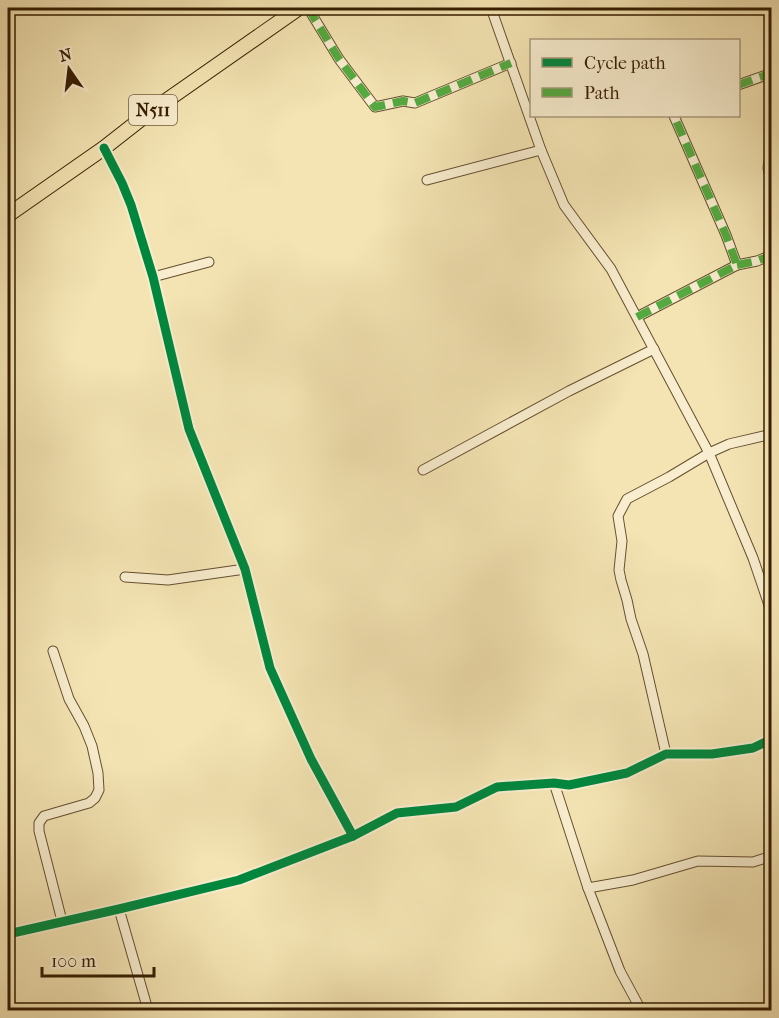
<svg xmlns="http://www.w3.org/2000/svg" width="779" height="1018" font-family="'IM FELL French Canon',serif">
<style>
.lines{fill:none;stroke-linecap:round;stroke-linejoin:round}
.minor-casing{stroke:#654f2e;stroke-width:11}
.highway-casing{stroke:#351d01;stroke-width:16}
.minor{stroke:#f8edce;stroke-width:9}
.highway{stroke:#f4e4b3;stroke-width:14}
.quiet{stroke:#54a940;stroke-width:8;stroke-dasharray:15 8;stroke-linecap:butt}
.cycleway-casing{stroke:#f8edce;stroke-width:13}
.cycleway{stroke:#00873e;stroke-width:9}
.labels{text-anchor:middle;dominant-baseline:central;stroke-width:5;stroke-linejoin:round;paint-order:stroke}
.shield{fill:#f8edce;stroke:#705b3e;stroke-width:1.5}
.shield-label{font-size:18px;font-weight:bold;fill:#351d01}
</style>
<rect width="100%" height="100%" fill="#f4e4b3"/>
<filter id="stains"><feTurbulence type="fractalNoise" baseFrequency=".00333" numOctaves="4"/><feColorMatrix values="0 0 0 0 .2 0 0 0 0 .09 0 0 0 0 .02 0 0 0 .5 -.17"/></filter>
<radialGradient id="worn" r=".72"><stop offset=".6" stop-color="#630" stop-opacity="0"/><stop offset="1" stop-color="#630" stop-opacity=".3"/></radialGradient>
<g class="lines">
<g class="minor-casing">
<g id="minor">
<path d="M 308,8 L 339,59 L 375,107 L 403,101 L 415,103 L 511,63"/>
<path d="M 491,8 L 541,150 L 564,205 L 611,269 L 709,453 L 729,444 L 772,434"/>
<path d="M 738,85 L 772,73"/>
<path d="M 104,148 L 122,183 L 131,205 L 153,277 L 189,429 L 245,569 L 270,668 L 311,759 L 353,836"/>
<path d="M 772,157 C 765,165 769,174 772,182"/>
<path d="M 427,180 L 541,150"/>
<path d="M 737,265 L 757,261 L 772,255"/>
<path d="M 153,277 L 209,262"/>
<path d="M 637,317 L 737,265 L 726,235 L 674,116"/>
<path d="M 423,470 L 569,391 L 654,349"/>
<path d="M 125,577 L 168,580 L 245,569"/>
<path d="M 53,651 L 69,699 L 84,726 L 92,746 L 98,773 L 99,790 L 95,798 L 89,803 L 44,816 L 39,823 L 39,831 L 62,921"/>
<path d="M 666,754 L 643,654 L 631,619 L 627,600 L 621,580 L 619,570 L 622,541 L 618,516 L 627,499 L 669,477 L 709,453 L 753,558 L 772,614"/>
<path d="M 554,783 L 588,888"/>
<path d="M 119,909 L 148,1010"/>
<path d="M 8,934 L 119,909 L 239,880 L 353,836 L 397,813 L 456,807 L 497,787 L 554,783 L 569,785 L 627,773 L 666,754 L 712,754 L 753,748 L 772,739"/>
<path d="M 8,1008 L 8,1010"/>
<path d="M 641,1010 L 620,971 L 588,888 L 633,880 L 698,861 L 753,862 L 772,856"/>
</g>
</g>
<g class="highway-casing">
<path id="highway" d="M 8,215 L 104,148 L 150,112 L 299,8"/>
</g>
<use href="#minor" class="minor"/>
<use href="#highway" class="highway"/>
<g class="quiet">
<path d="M 308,8 L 339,59 L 375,107 L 403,101 L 415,103 L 511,63"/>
<path d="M 738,85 L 772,73"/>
<path d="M 737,265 L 757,261 L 772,255"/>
<path d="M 637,317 L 737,265 L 726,235 L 674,116"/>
</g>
<g class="cycleway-casing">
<g id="cycleway">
<path d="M 104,148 L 122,183 L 131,205 L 153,277 L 189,429 L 245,569 L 270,668 L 311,759 L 353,836"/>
<path d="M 8,934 L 119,909 L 239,880 L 353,836 L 397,813 L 456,807 L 497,787 L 554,783 L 569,785 L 627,773 L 666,754 L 712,754 L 753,748 L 772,739"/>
</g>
</g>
<use href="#cycleway" class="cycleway"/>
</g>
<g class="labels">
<rect class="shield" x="129" y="95" width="48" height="30" rx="4.5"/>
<g class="shield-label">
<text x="153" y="110">N511</text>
</g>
</g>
<rect width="779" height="1018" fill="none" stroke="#f4e4b3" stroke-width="30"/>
<rect x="9" y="9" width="761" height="1000" fill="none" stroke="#351d01" stroke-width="3"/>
<rect x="15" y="15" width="749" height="988" fill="none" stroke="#351d01" stroke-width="1.5"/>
<rect x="530" y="39" width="210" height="78" fill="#f8edce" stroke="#aa9a7c" stroke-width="1.5"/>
<rect x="542" y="58" width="30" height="9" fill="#00873e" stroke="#aa9a7c" stroke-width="1.5"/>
<text x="584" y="69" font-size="18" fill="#351d01">Cycle path</text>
<rect x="542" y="88" width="30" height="9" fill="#54a940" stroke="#aa9a7c" stroke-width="1.5"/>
<text x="584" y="99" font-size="18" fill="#351d01">Path</text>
<g transform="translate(69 69) rotate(346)" stroke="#f8edce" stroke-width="4.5" paint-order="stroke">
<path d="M0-4.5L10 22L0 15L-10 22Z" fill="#351d01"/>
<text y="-9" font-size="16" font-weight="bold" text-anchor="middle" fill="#351d01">N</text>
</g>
<path d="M42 967v9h112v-9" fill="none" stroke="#351d01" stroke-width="3"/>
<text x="51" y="967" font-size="18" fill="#351d01" stroke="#f8edce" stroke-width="4.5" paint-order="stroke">100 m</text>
<rect width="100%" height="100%" filter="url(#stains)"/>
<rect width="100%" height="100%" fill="url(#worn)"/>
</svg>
